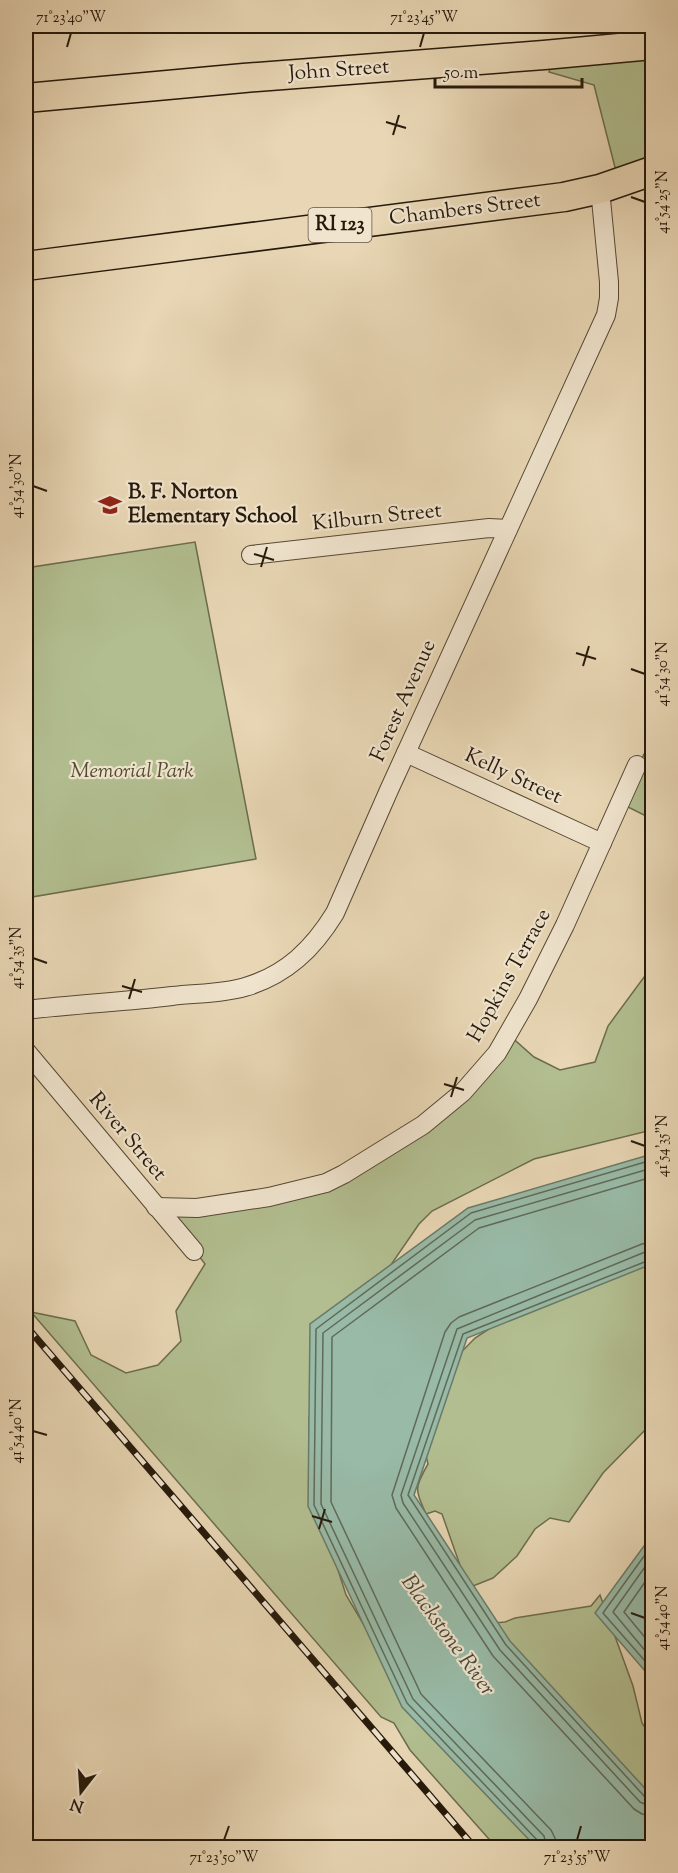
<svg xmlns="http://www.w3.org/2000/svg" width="678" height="1873" font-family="'Sorts Mill Goudy',serif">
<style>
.green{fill:#b2be90;stroke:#6c6c4d;stroke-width:1.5}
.water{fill:#98baa7;stroke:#6a7a68;stroke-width:1.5}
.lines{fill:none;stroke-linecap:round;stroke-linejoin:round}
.shore{stroke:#5f6a58;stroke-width:1.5}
.minor-casing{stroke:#564834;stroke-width:20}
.primary-casing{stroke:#26190a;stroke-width:31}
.minor{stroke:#f0e4ce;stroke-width:18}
.primary{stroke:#e8d6b4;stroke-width:28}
.rail-casing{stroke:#26190a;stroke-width:7}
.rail{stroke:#f0e4ce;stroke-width:4.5;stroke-dasharray:14;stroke-linecap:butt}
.ticks{fill:none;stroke:#26190a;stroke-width:2}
.labels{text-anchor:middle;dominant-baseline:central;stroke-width:4.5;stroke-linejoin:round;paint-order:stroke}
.shield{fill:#f0e4ce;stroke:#635645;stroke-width:1.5}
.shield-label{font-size:20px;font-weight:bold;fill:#26190a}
.street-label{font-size:21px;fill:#26190a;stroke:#f0e4ce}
.poi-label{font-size:21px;font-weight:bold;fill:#26190a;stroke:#f0e4ce;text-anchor:start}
.park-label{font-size:21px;font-style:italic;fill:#504b32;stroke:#f0e4ce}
.water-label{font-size:22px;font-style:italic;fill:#484939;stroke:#f0e4ce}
.neatline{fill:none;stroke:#26190a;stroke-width:2}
.ticks-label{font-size:15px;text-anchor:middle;fill:#26190a}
</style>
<rect width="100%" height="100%" fill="#e8d6b4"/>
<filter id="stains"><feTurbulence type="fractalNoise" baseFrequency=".00333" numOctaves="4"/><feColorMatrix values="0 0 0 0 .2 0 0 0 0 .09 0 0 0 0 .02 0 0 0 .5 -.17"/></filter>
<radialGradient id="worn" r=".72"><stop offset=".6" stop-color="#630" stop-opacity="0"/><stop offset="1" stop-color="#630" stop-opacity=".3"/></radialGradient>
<g class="green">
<path d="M 652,48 L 652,171 L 618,179 L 594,85 L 549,72 L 553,58 Z"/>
<path d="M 195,542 L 256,859 L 26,898 L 26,568 Z"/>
<path d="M 644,754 L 652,754 L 652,819 L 624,805 L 623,800 Z"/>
<path d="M 650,969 L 652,969 L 652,1130 L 534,1159 L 432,1211 L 419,1224 L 331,1352 L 309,1418 L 309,1463 L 324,1526 L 346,1595 L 386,1662 L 547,1847 L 496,1847 L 410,1750 L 394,1723 L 381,1717 L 31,1312 L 75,1321 L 91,1355 L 126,1373 L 158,1365 L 181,1341 L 176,1311 L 205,1264 L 168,1215 L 324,1180 L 433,1116 L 507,1033 L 534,1057 L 560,1070 L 595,1062 L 608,1026 Z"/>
<path d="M 652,1253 L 652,1418 L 646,1429 L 603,1473 L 569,1522 L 550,1518 L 535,1529 L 517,1556 L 493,1578 L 468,1588 L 442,1514 L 435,1511 L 426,1514 C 415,1489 414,1488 428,1464 L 424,1448 L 434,1380 L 475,1338 L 562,1282 Z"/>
<path d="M 600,1595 L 633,1686 L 642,1723 L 652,1738 L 652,1814 L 481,1624 L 505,1622 L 515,1618 L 591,1606 Z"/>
</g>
<g class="water">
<path d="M 652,1154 L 652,1264 L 467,1338 L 414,1495 L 510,1641 L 652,1796 L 652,1847 L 536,1847 L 402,1707 L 308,1506 L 310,1324 L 468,1208 Z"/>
<path d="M 652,1535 L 652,1676 L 645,1671 L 595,1613 Z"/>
</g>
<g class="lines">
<g class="shore">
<path d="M 652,1242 L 642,1244 L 459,1317 L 451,1323 L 445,1332 L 392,1495 L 396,1508 L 493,1656 L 634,1809 L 642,1814 L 652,1816"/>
<path d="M 652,1251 L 645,1252 L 457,1329 L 401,1495 L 403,1503 L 500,1650 L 640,1802 L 652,1807"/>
<path d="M 652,1259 L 463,1334 L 408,1495 L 506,1645 L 645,1797 L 652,1799"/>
<path d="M 652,1545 L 603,1613 L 652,1669"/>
<path d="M 652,1557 L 613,1612 L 652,1659"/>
<path d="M 652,1572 L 624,1612 L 652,1646"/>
<path d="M 540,1848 L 538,1841 L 407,1703 L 314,1505 L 316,1329 L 471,1213 L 652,1160"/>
<path d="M 547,1848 L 544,1836 L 413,1699 L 321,1504 L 323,1333 L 475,1220 L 652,1168"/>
<path d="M 556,1848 L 555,1838 L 551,1830 L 421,1694 L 331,1502 L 332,1337 L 479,1228 L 652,1177"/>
</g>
<g class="minor-casing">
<g id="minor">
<path d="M 251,555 L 489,528 L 508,529"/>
<path d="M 406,753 L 602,843"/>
<path d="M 26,1010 C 74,1004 123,1002 172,996 C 196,993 222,994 245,987 C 286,975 313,949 335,913 L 389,790 L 606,315 L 609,298 L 609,282 L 600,189"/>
<path d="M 26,1051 L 194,1251"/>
<path d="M 156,1207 L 197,1208 L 269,1197 L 326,1183 L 344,1174 L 423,1125 L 463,1092 L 497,1053 L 528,999 L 565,925 L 637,765"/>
</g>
</g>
<g class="primary-casing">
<g id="primary">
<path d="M 26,98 L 244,78 L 544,55 L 652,45"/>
<path d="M 26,266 L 564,197 L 600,189 L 652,171"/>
</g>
</g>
<use href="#minor" class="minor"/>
<use href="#primary" class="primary"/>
<g class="rail-casing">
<path id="rail" d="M 26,1326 L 475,1848"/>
</g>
<use href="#rail" class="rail"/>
</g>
<path class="ticks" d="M 67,47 L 71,33M 420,47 L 424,33M 386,122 L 406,128M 393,135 L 399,115M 631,197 L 645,202M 33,486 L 47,491M 254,554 L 274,560M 261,567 L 267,547M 576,653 L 596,659M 583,666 L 589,646M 631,669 L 645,674M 33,958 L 47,963M 122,986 L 142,992M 129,999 L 135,979M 444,1084 L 464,1090M 451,1097 L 457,1077M 631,1141 L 645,1146M 33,1431 L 47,1435M 312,1516 L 332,1522M 319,1529 L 325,1509M 631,1613 L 645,1618M 224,1840 L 229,1826M 577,1840 L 581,1826"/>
<defs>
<g id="school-bare" transform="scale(1.8)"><path d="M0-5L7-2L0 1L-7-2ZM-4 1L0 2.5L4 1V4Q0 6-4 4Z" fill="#8f2418" stroke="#f0e4ce" stroke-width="2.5" paint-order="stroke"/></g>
</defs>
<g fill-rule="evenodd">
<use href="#school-bare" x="110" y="505"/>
</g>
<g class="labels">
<rect class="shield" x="308.5" y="208" width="63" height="34" rx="4.5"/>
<g class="shield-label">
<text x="340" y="225">RI 123</text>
</g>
<g class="street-label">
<text transform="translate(339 71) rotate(-4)">John Street</text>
<text transform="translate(465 210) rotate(-7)">Chambers Street</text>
<text transform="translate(377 518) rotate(-6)">Kilburn Street</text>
<text transform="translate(404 701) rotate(-66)">Forest Avenue</text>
<text transform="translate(513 777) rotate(25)">Kelly Street</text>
<text transform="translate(510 976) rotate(-61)">Hopkins Terrace</text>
<text transform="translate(127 1137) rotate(50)">River Street</text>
</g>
<g class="poi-label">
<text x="128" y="493">B. F. Norton<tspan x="128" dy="24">Elementary School</tspan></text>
</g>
<g class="park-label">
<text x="132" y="772">Memorial Park</text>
</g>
<g class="water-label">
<text transform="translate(447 1636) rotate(54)">Blackstone River</text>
</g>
</g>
<rect width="678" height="1873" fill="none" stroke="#e8d6b4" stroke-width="66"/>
<g transform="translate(81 1792) rotate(197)" stroke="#f0e4ce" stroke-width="4.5" paint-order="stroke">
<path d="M0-4.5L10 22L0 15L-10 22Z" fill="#26190a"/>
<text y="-9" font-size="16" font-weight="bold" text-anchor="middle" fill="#26190a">N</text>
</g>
<path d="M435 78v9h147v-9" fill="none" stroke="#26190a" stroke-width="3"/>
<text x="444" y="78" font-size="18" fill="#26190a" stroke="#f0e4ce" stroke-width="4.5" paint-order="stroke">50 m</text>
<rect x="33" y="33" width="612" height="1807" class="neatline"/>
<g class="ticks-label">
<text x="71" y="22">71°23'40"W</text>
<text x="424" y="22">71°23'45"W</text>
<text transform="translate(662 202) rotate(-90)" y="5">41°54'25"N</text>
<text transform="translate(16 486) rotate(-90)" y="5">41°54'30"N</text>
<text transform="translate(662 674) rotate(-90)" y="5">41°54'30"N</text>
<text transform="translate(16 958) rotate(-90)" y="5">41°54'35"N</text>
<text transform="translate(662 1146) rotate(-90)" y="5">41°54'35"N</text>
<text transform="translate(16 1431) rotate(-90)" y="5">41°54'40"N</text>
<text transform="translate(662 1618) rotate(-90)" y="5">41°54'40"N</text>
<text x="224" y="1862">71°23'50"W</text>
<text x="577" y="1862">71°23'55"W</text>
</g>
<rect width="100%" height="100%" filter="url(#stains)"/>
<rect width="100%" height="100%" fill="url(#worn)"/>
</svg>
